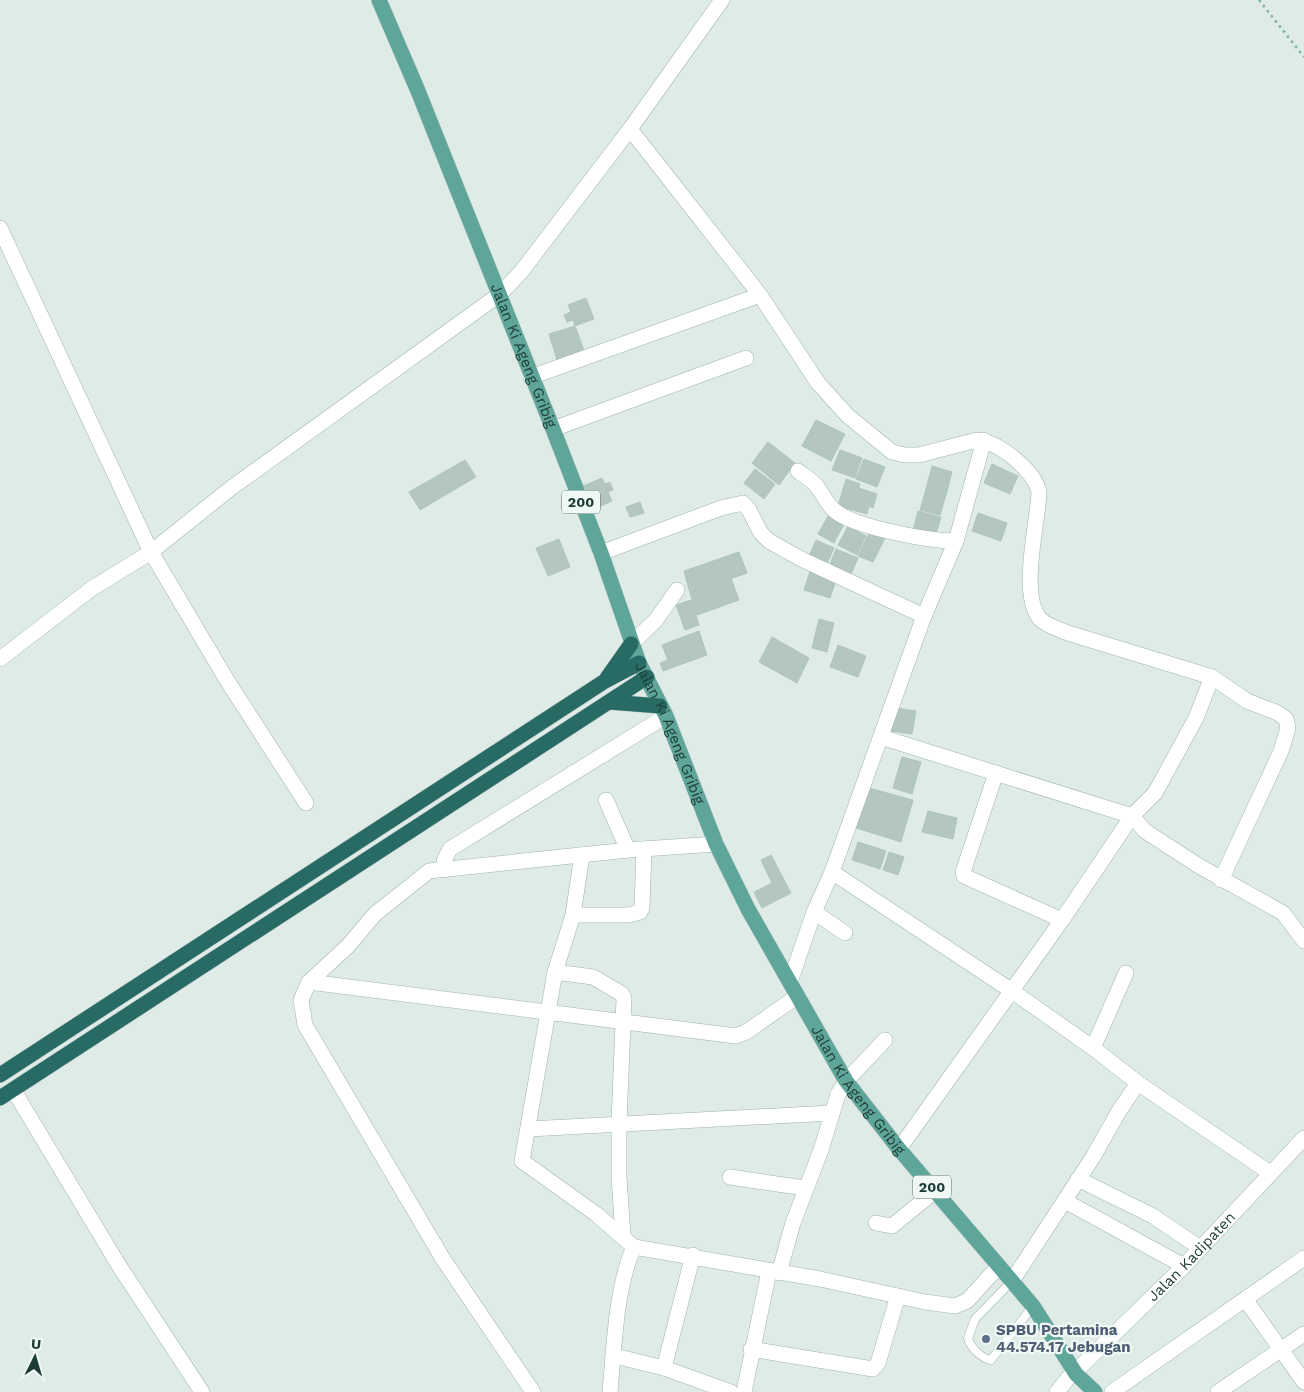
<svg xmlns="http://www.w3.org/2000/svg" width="1304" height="1392" font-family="'Work Sans',sans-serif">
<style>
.building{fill:#b3c6c0;stroke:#b0c5bf}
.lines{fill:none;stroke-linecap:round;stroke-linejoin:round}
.service-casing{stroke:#a1b3af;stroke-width:9}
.minor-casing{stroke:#a1b3af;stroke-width:16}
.tertiary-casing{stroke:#a1b3af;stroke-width:16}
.primary-casing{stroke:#c0c8c7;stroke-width:16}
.motorway-casing{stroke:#c0c8c7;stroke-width:16}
.path{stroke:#7bb2a6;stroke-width:2.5;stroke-dasharray:2.5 4;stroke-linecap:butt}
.service{stroke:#fff;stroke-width:8}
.minor{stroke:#fff;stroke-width:15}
.tertiary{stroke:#fff;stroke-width:15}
.primary{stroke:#5ea59a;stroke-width:15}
.motorway{stroke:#276b64;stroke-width:15}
.service-dot{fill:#5c6f8a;stroke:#eff8f4;stroke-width:2}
.labels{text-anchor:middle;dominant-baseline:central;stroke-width:4.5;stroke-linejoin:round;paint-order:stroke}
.shield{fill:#eff8f4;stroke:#5d7470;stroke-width:1}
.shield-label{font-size:14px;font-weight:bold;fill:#1e3c37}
.street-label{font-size:15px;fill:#1e3c37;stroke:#eff8f4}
.service-label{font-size:15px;font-weight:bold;fill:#4e5e75;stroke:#eff8f4;text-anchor:start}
</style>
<rect width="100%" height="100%" fill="#deebe7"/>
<g class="building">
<path d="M 586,298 L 594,319 L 575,326 L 573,320 L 567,322 L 564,315 L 571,312 L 568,305 Z"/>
<path d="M 575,326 L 585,353 L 558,363 L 549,334 Z"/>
<path d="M 816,420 L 845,434 L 831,461 L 802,446 Z"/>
<path d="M 768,442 L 795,463 L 779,485 L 752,463 Z"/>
<path d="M 840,450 L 862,458 L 855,478 L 832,470 Z"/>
<path d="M 864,459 L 885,467 L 877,487 L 856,479 Z"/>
<path d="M 465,460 L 476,477 L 420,510 L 409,492 Z"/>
<path d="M 992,464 L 1018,476 L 1010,494 L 984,483 Z"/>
<path d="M 932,466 L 952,472 L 946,495 L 926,489 Z"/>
<path d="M 755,469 L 775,484 L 764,499 L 744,483 Z"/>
<path d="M 602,478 L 605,484 L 610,482 L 613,490 L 608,492 L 612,501 L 596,508 L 591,497 L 586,499 L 581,487 Z"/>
<path d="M 846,479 L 860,484 L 859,488 L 877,494 L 873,508 L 869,506 L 867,514 L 838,506 Z"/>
<path d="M 926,489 L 946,495 L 940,515 L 920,510 Z"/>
<path d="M 640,502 L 644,513 L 630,517 L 626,507 Z"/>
<path d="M 918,511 L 941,517 L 935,537 L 913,531 Z"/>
<path d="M 978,513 L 1007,523 L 1001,541 L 972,531 Z"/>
<path d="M 828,516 L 844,524 L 834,543 L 818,534 Z"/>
<path d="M 848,526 L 866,536 L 857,555 L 838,545 Z"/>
<path d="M 871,529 L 886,536 L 873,562 L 858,556 Z"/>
<path d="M 559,539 L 570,567 L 548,576 L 536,548 Z"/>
<path d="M 816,540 L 834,548 L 827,564 L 809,556 Z"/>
<path d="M 836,549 L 858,558 L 850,576 L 829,567 Z"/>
<path d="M 739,552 L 747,573 L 690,593 L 684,571 Z"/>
<path d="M 810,571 L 836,580 L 830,598 L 804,590 Z"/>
<path d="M 731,578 L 739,600 L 697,615 L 690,593 Z"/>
<path d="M 691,600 L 699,625 L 685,630 L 676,605 Z"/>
<path d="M 819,619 L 834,623 L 827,652 L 812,648 Z"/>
<path d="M 699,631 L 707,655 L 663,671 L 660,663 L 668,660 L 662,645 Z"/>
<path d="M 772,637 L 809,658 L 797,683 L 759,662 Z"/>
<path d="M 838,645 L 866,656 L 858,677 L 830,667 Z"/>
<path d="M 896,708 L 916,711 L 912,734 L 891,731 Z"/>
<path d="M 902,757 L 921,762 L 912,794 L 893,788 Z"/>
<path d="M 865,787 L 913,800 L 901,842 L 850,826 Z"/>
<path d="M 928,811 L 957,818 L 953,839 L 922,832 Z"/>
<path d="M 858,842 L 886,851 L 880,869 L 852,860 Z"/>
<path d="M 889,852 L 904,857 L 898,875 L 883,870 Z"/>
<path d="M 771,855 L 791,893 L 762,908 L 754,892 L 772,883 L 761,860 Z"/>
</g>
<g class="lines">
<g class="service-casing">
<path id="service" d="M 1012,1281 L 975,1319 L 968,1338 C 970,1347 982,1359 991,1360 L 1033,1306"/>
</g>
<g class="minor-casing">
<g id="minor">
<path d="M 630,129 L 760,295 L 818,383 L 848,416 L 892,452 L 905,455 L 919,455 L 977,440 C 999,442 1034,470 1039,492 C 1038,523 1019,594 1040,619 C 1047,626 1059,629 1068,633 L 1212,677 L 1247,701 L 1278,713 L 1286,719 L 1288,728 L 1281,751 L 1221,880"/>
<path d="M 0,228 L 151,552 L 228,682 L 306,803"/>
<path d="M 531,377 L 760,295"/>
<path d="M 553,429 L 746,358"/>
<path d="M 798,471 C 804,476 814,481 818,488 C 824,496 827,504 834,510 C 852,527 930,541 956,541"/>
<path d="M 601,553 L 721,508 L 743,503 L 749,510 L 761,533 L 769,541 L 801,559 L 924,616"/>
<path d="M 631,644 L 656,620 L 677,590"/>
<path d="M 0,659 L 91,589 L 151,552 L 231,488 L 500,294 L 521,272 L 630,129 L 722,0"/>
<path d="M 881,737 L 1132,816 L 1145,831 L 1199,866 L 1283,913 L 1304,941"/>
<path d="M 996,773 L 963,872 L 964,876 L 1062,920"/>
<path d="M 606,800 L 628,850"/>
<path d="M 582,855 L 573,915 L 555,972 L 522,1161 L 596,1214 L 634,1247 C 616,1286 614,1348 610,1392"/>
<path d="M 444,870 L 444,861 L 450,849 L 666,716"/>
<path d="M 832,872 L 1012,991 L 1093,1048 L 1138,1083 L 1270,1173"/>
<path d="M 814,912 L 845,933"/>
<path d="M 573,915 L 629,915 L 640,912 L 642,908 L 644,849"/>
<path d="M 555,972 L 593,977 L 622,994 L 624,998 L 619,1124 L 619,1177 L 623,1236"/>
<path d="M 309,982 L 736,1036 L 746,1032 L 798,996"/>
<path d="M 790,982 L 814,912 L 832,872 L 924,616 L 956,541 L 984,440"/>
<path d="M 1093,1048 L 1126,973"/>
<path d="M 17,1096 L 118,1264 L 202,1392"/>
<path d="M 529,1129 L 832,1113"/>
<path d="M 899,1149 L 1062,920 L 1132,816 L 1155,793 L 1196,718 L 1212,677"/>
<path d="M 730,1177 L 804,1188"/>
<path d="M 1078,1179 L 1153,1216 L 1200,1248"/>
<path d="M 1065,1201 L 1184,1266"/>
<path d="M 876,1223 L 892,1226 L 935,1191"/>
<path d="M 634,1247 L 820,1279 L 925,1302 L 955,1306 L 967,1301 L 999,1266"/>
<path d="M 779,1273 L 793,1223 L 821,1150 L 838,1094 L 846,1081 L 885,1040"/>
<path d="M 1012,1281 L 1093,1157 L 1119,1111 L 1138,1083"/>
<path d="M 1245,1299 L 1304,1382"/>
<path d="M 751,1349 L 873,1369 L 878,1363 L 898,1296"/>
<path d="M 615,1356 L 664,1368 L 731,1392"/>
<path d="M 664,1368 L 693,1255"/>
<path d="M 533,1392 L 443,1259 L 305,1025 L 301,1000 L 309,982 L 348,946 L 375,914 L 429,871 L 628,850 L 716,844"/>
<path d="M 744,1392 L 769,1271"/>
<path d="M 1112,1392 L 1304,1258"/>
<path d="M 1218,1392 L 1304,1334"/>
</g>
</g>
<g class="tertiary-casing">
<g id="tertiary">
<path id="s1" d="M 1075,1372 L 1184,1266 L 1304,1138"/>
<path d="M 1057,1392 L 1074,1371"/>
</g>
</g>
<g class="primary-casing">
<g id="primary">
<path id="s2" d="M 379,0 L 418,91 L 553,429 L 601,553 L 639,663 L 666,716 L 716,844 L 748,909 L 846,1081 L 899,1149 L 1033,1306 L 1076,1374 L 1095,1392"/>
</g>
</g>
<g class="motorway-casing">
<g id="motorway">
<path d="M 607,678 L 631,644"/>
<path d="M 609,702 L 660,706"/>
<path d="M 0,1075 L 605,681 L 639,663"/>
<path d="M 0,1098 L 647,677"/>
</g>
</g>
<path class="path" d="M 1259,0 L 1304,57"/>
<use href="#service" class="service"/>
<use href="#minor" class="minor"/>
<use href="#tertiary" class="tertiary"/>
<use href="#primary" class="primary"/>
<use href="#motorway" class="motorway"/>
</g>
<circle class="service-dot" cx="986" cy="1339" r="5"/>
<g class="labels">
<g class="shield">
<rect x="562" y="490.5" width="38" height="23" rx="4"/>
<rect x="913" y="1175.5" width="38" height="23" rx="4"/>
</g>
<g class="shield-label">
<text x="581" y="502">200</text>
<text x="932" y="1187">200</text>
</g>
<g class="street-label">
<text stroke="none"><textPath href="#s2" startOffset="384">Jalan Ki Ageng Gribig</textPath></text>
<text stroke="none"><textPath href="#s2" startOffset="789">Jalan Ki Ageng Gribig</textPath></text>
<text stroke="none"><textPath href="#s2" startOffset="1194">Jalan Ki Ageng Gribig</textPath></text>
<text stroke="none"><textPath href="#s1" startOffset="164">Jalan Kadipaten</textPath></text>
</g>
<g class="service-label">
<text x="996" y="1330">SPBU Pertamina<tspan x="996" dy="17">44.574.17 Jebugan</tspan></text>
</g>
</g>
<g transform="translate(35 1357) rotate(5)" stroke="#eff8f4" stroke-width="4" paint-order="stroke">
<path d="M0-4L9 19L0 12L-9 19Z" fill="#1e3c37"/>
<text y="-8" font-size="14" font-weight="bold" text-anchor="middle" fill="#1e3c37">U</text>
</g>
</svg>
